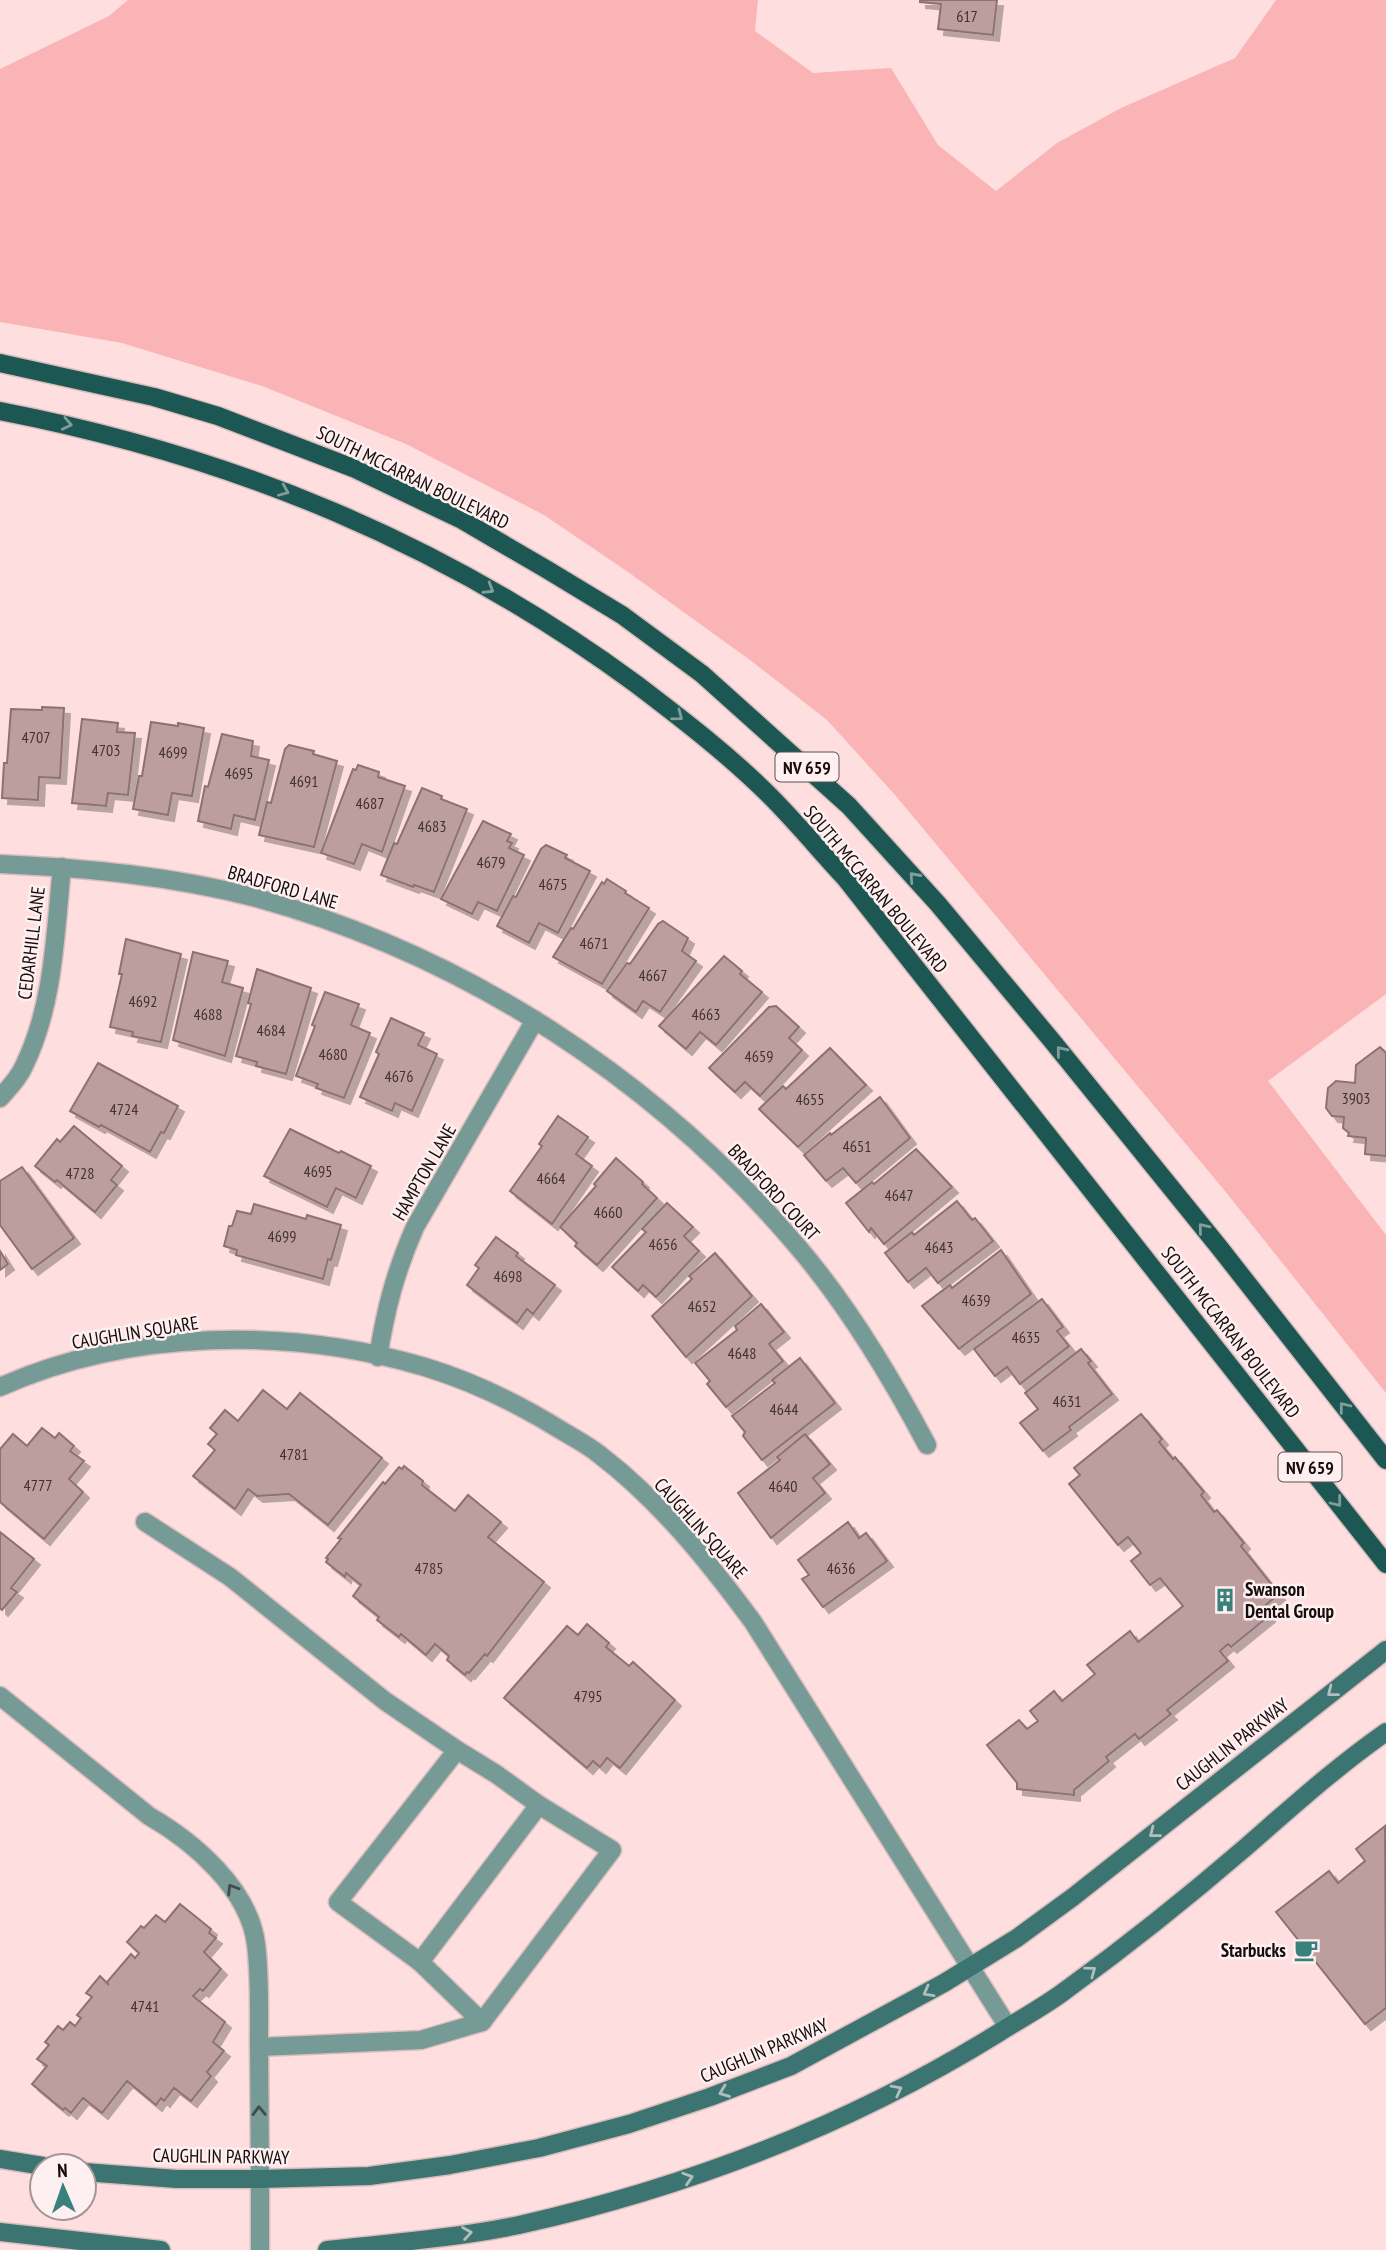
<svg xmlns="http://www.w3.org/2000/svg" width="1386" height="2250" font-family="'PT Sans Narrow',sans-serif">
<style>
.green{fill:#fbb4b6}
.building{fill:#bd9e9e;stroke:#8e7171;stroke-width:2;filter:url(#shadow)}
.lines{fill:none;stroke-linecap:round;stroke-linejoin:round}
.lane-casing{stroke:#d9bdbd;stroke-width:21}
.street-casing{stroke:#d9bdbd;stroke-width:21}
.secondary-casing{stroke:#d9bdbd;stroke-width:21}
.primary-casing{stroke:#d9bdbd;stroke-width:21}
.lane{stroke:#769a96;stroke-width:18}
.street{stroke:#769a96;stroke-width:18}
.secondary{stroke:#3b7470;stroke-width:18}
.primary{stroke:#1c5753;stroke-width:18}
.oneway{stroke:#829c9a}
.oneway2{stroke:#b0bebd}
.oneway3{stroke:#424c4b}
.labels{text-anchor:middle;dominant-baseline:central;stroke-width:5;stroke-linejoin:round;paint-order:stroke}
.number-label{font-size:16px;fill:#413131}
.shield{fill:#fef0f0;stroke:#5d5151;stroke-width:2}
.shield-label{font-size:18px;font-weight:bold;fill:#180d0d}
.street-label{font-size:19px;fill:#180d0d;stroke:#fef0f0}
.poi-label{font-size:19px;font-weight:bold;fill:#180d0d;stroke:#fef0f0;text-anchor:start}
</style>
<defs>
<filter id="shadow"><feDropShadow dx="6" dy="6" stdDeviation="0" flood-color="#0004"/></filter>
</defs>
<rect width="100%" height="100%" fill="#fedede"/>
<path class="green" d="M 128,0 L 758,0 L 755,31 L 813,73 L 891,68 L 938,145 L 996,191 L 1057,143 L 1121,108 L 1235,58 L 1276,0 L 1386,0 L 1386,994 L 1268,1081 L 1386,1235 L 1386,1393 L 1225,1191 L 895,795 L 827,720 L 750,660 L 628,572 L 544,515 L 406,444 L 262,386 L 122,343 L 0,322 L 0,69 L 109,16 Z"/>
<g class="building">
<path d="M 920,0 L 997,0 L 993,35 L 938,29 L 941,4 L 920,2 Z"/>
<path d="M 42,707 L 64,708 L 60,778 L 39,777 L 38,800 L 2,798 L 4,763 L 7,763 L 11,709 L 42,710 Z"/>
<path d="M 82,719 L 118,723 L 117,732 L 135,733 L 128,795 L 108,793 L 106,806 L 72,803 Z"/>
<path d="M 151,722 L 178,726 L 178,723 L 204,728 L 192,796 L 172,793 L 168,815 L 133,809 L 139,776 L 142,776 Z"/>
<path d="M 222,734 L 253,741 L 251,756 L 269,760 L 255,820 L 234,815 L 231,829 L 198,821 L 205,786 L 208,787 Z"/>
<path d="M 289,745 L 314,751 L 313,754 L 337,761 L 314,847 L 259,835 L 267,802 L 271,803 L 285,749 Z"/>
<path d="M 358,765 L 379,772 L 378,777 L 405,786 L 382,852 L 362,844 L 354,864 L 321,853 L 353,769 L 356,770 Z"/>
<path d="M 422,788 L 442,796 L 441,799 L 467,809 L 434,892 L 414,885 L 413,887 L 381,875 L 394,843 L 397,844 Z"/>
<path d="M 483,821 L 511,834 L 507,841 L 512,843 L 509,848 L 524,855 L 497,911 L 478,902 L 472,914 L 441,899 Z"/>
<path d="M 546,845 L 567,855 L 565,858 L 590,871 L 558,933 L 539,923 L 529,943 L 497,926 L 513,896 L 516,897 L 541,849 Z"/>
<path d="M 607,879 L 626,891 L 625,893 L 649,908 L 602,984 L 553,957 L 571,928 L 573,929 L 602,882 L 604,884 Z"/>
<path d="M 663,921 L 688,938 L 682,951 L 696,961 L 660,1012 L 643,1001 L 636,1012 L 607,991 L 627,963 L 630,964 L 658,924 Z"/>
<path d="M 126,939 L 181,954 L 161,1042 L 132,1036 L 133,1032 L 110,1027 L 122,974 L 119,974 Z"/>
<path d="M 193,952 L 228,961 L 222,982 L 243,988 L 225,1056 L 173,1040 Z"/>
<path d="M 724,956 L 742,971 L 740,974 L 762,992 L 716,1045 L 700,1032 L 686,1049 L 659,1026 Z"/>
<path d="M 257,969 L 311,988 L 286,1074 L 256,1066 L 257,1062 L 236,1056 L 251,1004 L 248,1003 Z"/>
<path d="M 325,992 L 359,1004 L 351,1025 L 370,1033 L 344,1098 L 316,1088 L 318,1084 L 296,1076 L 315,1026 L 312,1025 Z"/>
<path d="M 776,1006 L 799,1027 L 789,1038 L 802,1050 L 760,1096 L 745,1082 L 735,1092 L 709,1068 L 769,1007 Z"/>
<path d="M 391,1018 L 424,1033 L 418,1045 L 437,1054 L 412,1111 L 395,1103 L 392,1111 L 360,1097 L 379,1054 L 376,1052 Z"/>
<path d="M 1380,1047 L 1386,1053 L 1386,1156 L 1365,1154 L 1366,1138 L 1348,1136 L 1349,1133 L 1343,1128 L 1344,1117 L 1332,1116 L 1326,1108 L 1328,1088 L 1336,1081 L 1355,1083 L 1356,1065 Z"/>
<path d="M 830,1048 L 866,1085 L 798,1147 L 759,1109 L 783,1086 L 786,1089 Z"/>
<path d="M 98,1063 L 178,1106 L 164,1133 L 161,1132 L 150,1152 L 101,1125 L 99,1127 L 70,1111 Z"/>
<path d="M 880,1097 L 910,1138 L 856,1183 L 843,1168 L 826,1181 L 804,1155 L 830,1133 L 831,1135 Z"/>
<path d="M 558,1116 L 588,1137 L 576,1154 L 592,1166 L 552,1224 L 510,1191 L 542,1146 L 539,1144 Z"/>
<path d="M 74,1126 L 122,1166 L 111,1180 L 117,1185 L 95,1212 L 57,1180 L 55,1182 L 35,1166 L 57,1139 L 60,1142 Z"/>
<path d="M 290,1129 L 339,1153 L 341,1151 L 371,1166 L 356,1198 L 336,1188 L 327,1207 L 264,1176 Z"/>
<path d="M 916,1149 L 952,1187 L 884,1244 L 871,1228 L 869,1232 L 846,1203 L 872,1182 L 874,1184 Z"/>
<path d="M 616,1158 L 643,1182 L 642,1184 L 657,1198 L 597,1265 L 575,1246 L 577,1243 L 560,1227 L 596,1186 L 594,1184 Z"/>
<path d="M 22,1167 L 74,1238 L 32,1269 L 0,1225 L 0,1181 Z"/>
<path d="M 957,1201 L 972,1220 L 975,1218 L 993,1241 L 938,1283 L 926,1268 L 908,1282 L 885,1253 L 912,1232 L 914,1235 Z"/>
<path d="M 667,1203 L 693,1227 L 684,1236 L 699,1251 L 656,1297 L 643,1285 L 638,1291 L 612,1267 L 646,1232 L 642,1229 Z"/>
<path d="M 254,1204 L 306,1219 L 307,1215 L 341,1225 L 331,1260 L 328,1259 L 323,1279 L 236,1255 L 237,1250 L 224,1246 L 229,1226 L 232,1226 L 237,1211 L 251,1214 Z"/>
<path d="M 496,1237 L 518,1253 L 516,1256 L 555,1285 L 533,1314 L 527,1309 L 517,1323 L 467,1285 L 479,1268 L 475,1265 Z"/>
<path d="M 1001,1250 L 1031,1294 L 959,1349 L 922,1306 L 950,1285 L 952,1288 Z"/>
<path d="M 0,1251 L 8,1264 L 0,1270 Z"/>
<path d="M 715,1253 L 752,1296 L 686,1357 L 652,1316 L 692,1279 L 689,1276 Z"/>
<path d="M 1042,1299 L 1063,1327 L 1057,1331 L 1069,1346 L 1020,1384 L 1007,1367 L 995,1376 L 974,1349 Z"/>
<path d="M 761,1304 L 784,1332 L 769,1344 L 783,1361 L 726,1407 L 707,1384 L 710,1381 L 695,1363 L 737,1330 L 735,1326 Z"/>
<path d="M 1081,1349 L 1091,1361 L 1088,1363 L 1112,1394 L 1069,1427 L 1071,1430 L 1043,1451 L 1020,1423 L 1038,1409 L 1025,1393 Z"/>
<path d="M 800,1358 L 835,1403 L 762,1460 L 743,1436 L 745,1432 L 732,1416 L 775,1383 L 772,1380 Z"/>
<path d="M 263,1390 L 287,1409 L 300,1393 L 382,1458 L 328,1525 L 289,1494 L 257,1496 L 248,1489 L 235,1509 L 193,1476 L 215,1450 L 208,1444 L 217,1434 L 210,1428 L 225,1410 L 238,1421 Z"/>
<path d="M 1141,1414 L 1162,1439 L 1159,1442 L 1173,1459 L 1175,1457 L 1204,1492 L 1201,1495 L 1214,1512 L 1217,1510 L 1244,1543 L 1241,1546 L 1279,1594 L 1262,1608 L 1269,1616 L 1231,1647 L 1228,1644 L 1220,1651 L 1228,1661 L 1167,1710 L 1171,1714 L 1139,1739 L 1135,1734 L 1106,1757 L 1109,1761 L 1074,1790 L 1074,1795 L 1017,1789 L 1017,1783 L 987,1745 L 1019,1720 L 1027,1729 L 1038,1721 L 1030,1711 L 1054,1691 L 1062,1701 L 1095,1674 L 1087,1665 L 1130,1631 L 1138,1642 L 1183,1606 L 1160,1578 L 1150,1585 L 1131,1561 L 1141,1553 L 1128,1537 L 1118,1545 L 1069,1484 L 1080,1475 L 1074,1468 Z"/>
<path d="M 42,1428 L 55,1438 L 59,1433 L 74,1446 L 70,1451 L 84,1461 L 69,1479 L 83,1492 L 44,1539 L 0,1502 L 0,1449 L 13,1434 L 27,1446 Z"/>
<path d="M 805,1434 L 830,1464 L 813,1478 L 825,1493 L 771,1538 L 738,1493 L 780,1460 L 777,1457 Z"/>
<path d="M 404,1466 L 423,1481 L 422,1485 L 455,1511 L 468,1495 L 501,1522 L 488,1537 L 544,1582 L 487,1656 L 485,1654 L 469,1673 L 467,1672 L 465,1675 L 447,1660 L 449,1656 L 435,1644 L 426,1655 L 401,1634 L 399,1637 L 377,1620 L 379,1617 L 353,1596 L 361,1585 L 346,1573 L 345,1577 L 326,1562 L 328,1559 L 326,1558 L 341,1539 L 338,1538 L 383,1482 L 385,1484 L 399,1467 L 402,1469 Z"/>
<path d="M 848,1522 L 859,1538 L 866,1533 L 887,1561 L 823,1607 L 802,1579 L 809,1575 L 798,1560 Z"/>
<path d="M 0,1532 L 34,1559 L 11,1588 L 17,1592 L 2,1610 L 0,1608 Z"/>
<path d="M 587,1624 L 609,1643 L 606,1647 L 629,1666 L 633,1662 L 675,1700 L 620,1768 L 607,1758 L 600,1767 L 593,1761 L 587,1768 L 504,1698 L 567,1626 L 578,1635 Z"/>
<path d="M 1385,1826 L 1386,2008 L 1365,2024 L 1276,1912 L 1329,1871 L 1338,1883 L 1365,1861 L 1356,1849 Z"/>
<path d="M 180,1904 L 211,1929 L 209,1933 L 216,1938 L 204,1952 L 221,1969 L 203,1991 L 200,1989 L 193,1996 L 225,2022 L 213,2042 L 224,2051 L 207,2072 L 211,2076 L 191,2101 L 174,2088 L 164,2101 L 161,2098 L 156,2105 L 127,2081 L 102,2113 L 83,2098 L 71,2113 L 65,2108 L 63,2110 L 32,2084 L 47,2066 L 37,2059 L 49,2045 L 45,2042 L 58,2026 L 63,2030 L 70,2022 L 75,2026 L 81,2018 L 77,2015 L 92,1997 L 86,1993 L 100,1976 L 109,1985 L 107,1982 L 131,1954 L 135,1958 L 139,1953 L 127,1942 L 141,1926 L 144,1928 L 156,1915 L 165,1922 Z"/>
</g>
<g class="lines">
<g class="lane-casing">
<g id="lane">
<path d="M 145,1522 L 230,1577 L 385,1701 L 457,1750 L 496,1774 L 539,1805 L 420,1962 L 338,1902 L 457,1750"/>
<path d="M 0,1696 L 149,1816 C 194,1842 249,1889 256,1944 C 260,1975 259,2008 259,2040 C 259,2086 260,2133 260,2179"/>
<path d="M 482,2022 L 612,1850 L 539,1805"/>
<path d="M 259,2047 L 421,2040 L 482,2022 L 420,1962"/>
</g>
</g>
<g class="street-casing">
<g id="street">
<path d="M 0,864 C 86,868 173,876 257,898 C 467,956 658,1081 798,1247 C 849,1307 890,1375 927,1445"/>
<path d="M 0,1098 C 8,1089 18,1079 23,1068 C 54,1006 55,935 62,867"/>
<path d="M 378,1357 C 386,1308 395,1273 415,1227 L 535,1020"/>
<path d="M 0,1387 C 130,1329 289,1327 425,1367 C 474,1382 521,1405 564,1432 C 576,1439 589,1446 600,1455 C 660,1501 708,1561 753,1622 L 1008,2027"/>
<path d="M 260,2250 L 260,2179"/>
</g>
</g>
<g class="secondary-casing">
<g id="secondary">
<path d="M 0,2159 L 43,2166"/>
<path d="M 84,2172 L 177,2179 L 260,2179 L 369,2176 L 450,2165 L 539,2148 L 629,2124 L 710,2097 L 791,2066 L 944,1983 L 1017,1938 L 1073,1897 L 1386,1650"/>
<path d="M 0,2232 L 161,2250"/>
<path d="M 327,2250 C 390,2243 456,2238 519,2225 C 688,2187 852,2124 1000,2032 C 1022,2018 1045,2006 1066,1990 C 1128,1945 1188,1897 1246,1847 C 1292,1807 1336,1767 1386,1732"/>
</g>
</g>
<g class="primary-casing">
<g id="primary">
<path d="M 0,363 L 154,397 L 218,416 L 353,468 L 462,520 L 546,569 L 622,615 L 702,674 L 849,806 L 938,904 L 1053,1042 L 1219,1247 L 1386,1460"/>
<path d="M 0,411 C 233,456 444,543 636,684 C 682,719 729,755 770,796 C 796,822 820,851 845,878 L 1386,1564"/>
</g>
</g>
<use href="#lane" class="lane"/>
<use href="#street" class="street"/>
<use href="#secondary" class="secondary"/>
<use href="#primary" class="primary"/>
</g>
<defs><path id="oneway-chevron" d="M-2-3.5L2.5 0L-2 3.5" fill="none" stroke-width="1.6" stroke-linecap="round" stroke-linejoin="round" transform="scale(1.75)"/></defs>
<g class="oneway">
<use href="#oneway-chevron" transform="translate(67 424) rotate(12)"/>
<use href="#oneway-chevron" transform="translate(284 491) rotate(23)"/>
<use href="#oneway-chevron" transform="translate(489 589) rotate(31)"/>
<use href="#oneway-chevron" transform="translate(678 716) rotate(37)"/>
<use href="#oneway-chevron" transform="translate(914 877) rotate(-132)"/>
<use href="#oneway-chevron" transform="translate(1061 1051) rotate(-129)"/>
<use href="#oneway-chevron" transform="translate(1203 1228) rotate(-129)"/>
<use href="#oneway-chevron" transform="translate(1344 1407) rotate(-128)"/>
<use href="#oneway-chevron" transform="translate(1337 1502) rotate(52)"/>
</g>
<g class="oneway2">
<use href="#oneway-chevron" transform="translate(1332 1692) rotate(142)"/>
<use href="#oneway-chevron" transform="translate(1154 1833) rotate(142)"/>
<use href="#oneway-chevron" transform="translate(1091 1971) rotate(-37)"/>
<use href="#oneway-chevron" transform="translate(928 1992) rotate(151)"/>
<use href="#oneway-chevron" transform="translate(897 2090) rotate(-28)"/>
<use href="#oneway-chevron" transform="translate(724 2092) rotate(159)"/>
<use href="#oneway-chevron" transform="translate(688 2178) rotate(-18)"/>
<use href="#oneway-chevron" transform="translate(467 2233) rotate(-9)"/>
</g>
<g class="oneway3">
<use href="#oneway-chevron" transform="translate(232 1889) rotate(-122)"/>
<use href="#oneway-chevron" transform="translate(259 2111) rotate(-91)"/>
</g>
<defs>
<g id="building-bare" transform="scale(1.89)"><path d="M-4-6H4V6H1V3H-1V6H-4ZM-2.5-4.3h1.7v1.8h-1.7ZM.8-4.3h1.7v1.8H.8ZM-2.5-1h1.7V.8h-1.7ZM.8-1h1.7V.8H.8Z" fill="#39817c" stroke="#fef0f0" stroke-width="2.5" paint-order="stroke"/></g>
<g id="cafe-bare" transform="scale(1.89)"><path d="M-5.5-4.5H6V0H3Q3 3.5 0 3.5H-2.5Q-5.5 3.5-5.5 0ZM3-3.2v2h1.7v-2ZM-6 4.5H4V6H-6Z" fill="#39817c" stroke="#fef0f0" stroke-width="2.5" paint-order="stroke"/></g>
</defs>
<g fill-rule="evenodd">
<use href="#building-bare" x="1225" y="1600"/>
<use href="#cafe-bare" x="1306" y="1950"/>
</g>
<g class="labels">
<g class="number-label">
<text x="967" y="16">617</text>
<text x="36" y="737">4707</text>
<text x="106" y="750">4703</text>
<text x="173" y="752">4699</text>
<text x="239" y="773">4695</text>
<text x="304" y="781">4691</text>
<text x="370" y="803">4687</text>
<text x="432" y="826">4683</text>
<text x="491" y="862">4679</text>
<text x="553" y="884">4675</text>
<text x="594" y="943">4671</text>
<text x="653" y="975">4667</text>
<text x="143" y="1001">4692</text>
<text x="208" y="1014">4688</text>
<text x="706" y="1014">4663</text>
<text x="271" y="1030">4684</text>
<text x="333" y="1054">4680</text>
<text x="759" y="1056">4659</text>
<text x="399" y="1076">4676</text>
<text x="1356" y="1098">3903</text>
<text x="810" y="1099">4655</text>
<text x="124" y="1109">4724</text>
<text x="857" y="1146">4651</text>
<text x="318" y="1171">4695</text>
<text x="80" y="1173">4728</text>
<text x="551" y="1178">4664</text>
<text x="899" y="1195">4647</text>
<text x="608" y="1212">4660</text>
<text x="282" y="1236">4699</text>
<text x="663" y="1244">4656</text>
<text x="939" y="1247">4643</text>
<text x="508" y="1276">4698</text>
<text x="976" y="1300">4639</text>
<text x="702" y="1306">4652</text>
<text x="1026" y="1337">4635</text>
<text x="742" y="1353">4648</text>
<text x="1067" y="1401">4631</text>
<text x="784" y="1409">4644</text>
<text x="294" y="1454">4781</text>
<text x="38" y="1485">4777</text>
<text x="783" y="1486">4640</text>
<text x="429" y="1568">4785</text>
<text x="841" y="1568">4636</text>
<text x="588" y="1696">4795</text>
<text x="145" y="2006">4741</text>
</g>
<g class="shield">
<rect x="775.5" y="752.5" width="63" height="29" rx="5"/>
<rect x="1278.5" y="1452.5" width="63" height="29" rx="5"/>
</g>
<g class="shield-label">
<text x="807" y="767">NV 659</text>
<text x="1310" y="1467">NV 659</text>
</g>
<g class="street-label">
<text transform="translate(413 477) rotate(26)">SOUTH MCCARRAN BOULEVARD</text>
<text transform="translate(283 887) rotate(16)">BRADFORD LANE</text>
<text transform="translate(876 889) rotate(50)">SOUTH MCCARRAN BOULEVARD</text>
<text transform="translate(31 943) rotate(-83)">CEDARHILL LANE</text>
<text transform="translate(424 1172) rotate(-60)">HAMPTON LANE</text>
<text transform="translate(774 1192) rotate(47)">BRADFORD COURT</text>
<text transform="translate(135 1332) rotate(-9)">CAUGHLIN SQUARE</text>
<text transform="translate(1231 1332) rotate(52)">SOUTH MCCARRAN BOULEVARD</text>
<text transform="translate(701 1528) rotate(48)">CAUGHLIN SQUARE</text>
<text transform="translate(1232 1744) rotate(-38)">CAUGHLIN PARKWAY</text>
<text transform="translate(764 2050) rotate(-23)">CAUGHLIN PARKWAY</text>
<text transform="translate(221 2156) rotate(1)">CAUGHLIN PARKWAY</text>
</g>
<g class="poi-label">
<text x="1245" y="1589">Swanson<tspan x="1245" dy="22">Dental Group</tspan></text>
<text x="1286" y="1950" text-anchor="end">Starbucks</text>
</g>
</g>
<g transform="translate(63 2187) rotate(358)"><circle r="33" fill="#fef0f0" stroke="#a29595" stroke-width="2"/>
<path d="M0-5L12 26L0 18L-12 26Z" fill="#39817c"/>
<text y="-10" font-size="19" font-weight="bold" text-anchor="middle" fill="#180d0d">N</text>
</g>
</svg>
